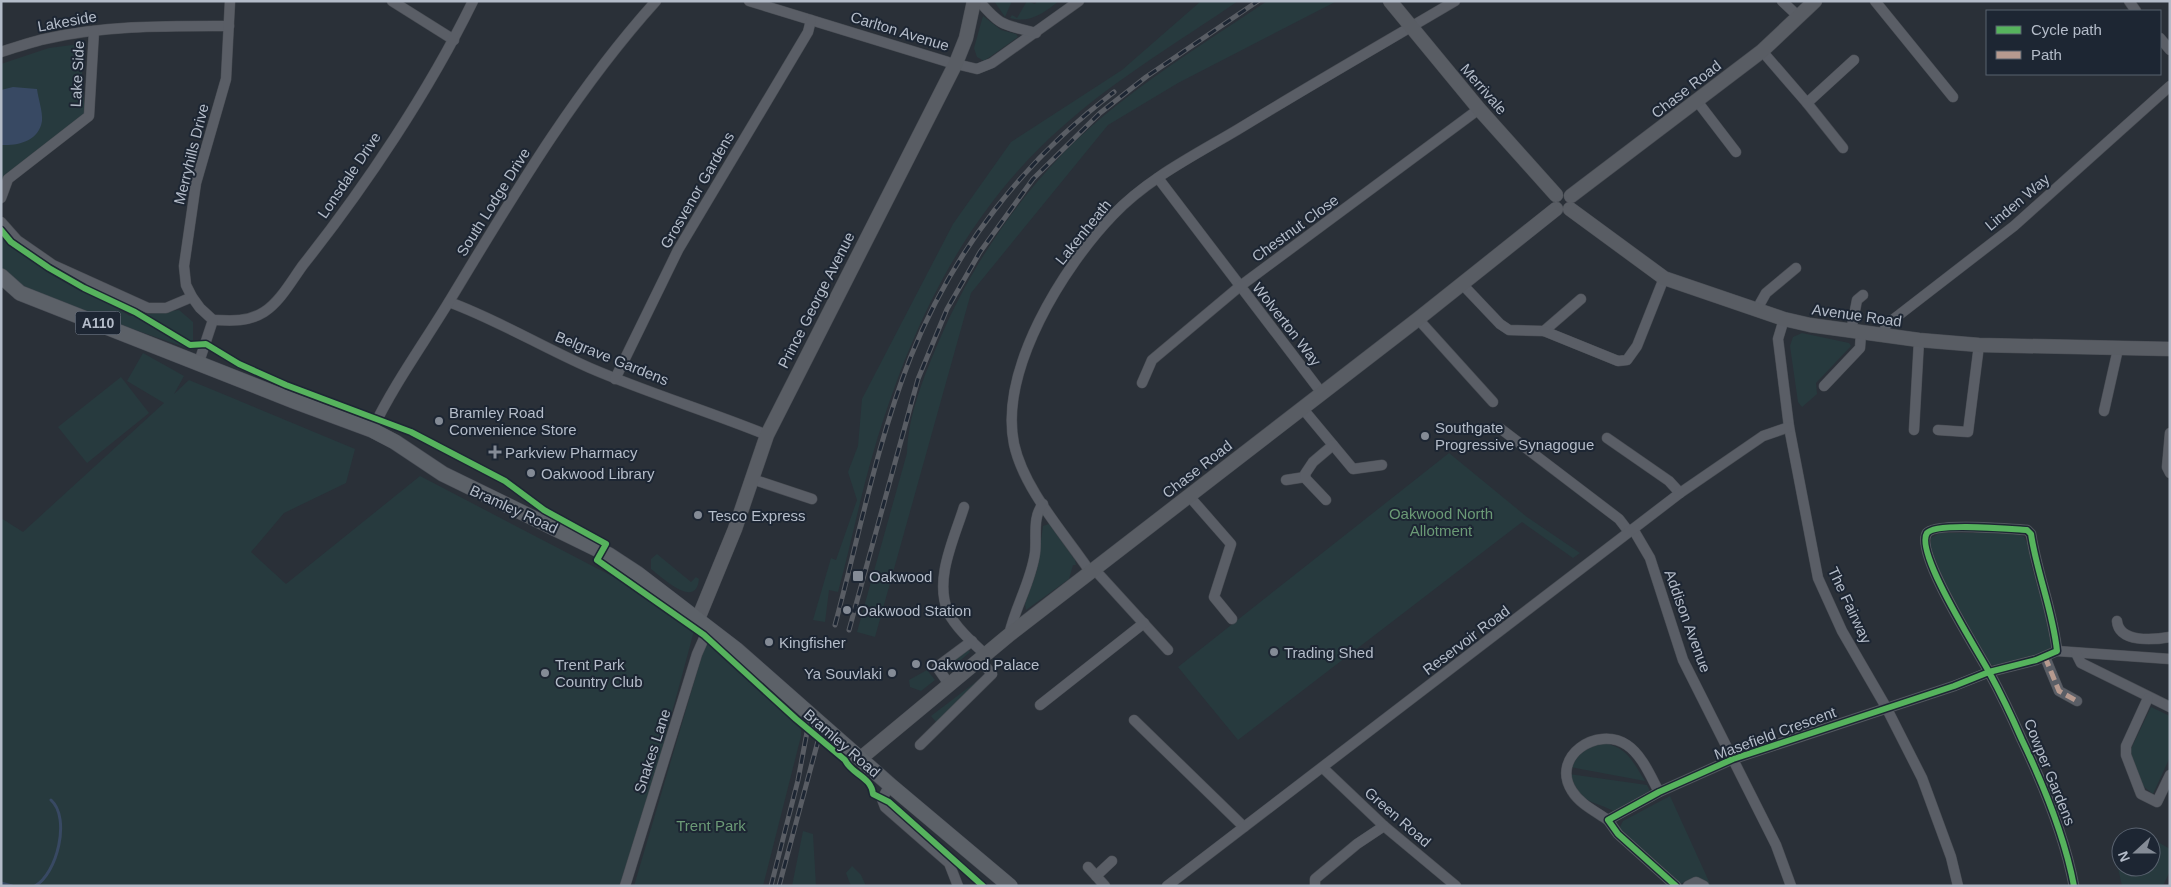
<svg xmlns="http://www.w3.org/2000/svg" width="2171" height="887" font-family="Arial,sans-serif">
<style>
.green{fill:#273a3e}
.water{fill:#384963}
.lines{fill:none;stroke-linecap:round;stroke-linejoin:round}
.stream{stroke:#384963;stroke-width:3}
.street-casing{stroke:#484c53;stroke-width:11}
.secondary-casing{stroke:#484c53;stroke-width:15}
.primary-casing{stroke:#484c55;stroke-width:16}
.street{stroke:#5a5e66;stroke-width:10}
.secondary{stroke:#595d64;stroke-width:14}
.primary{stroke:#5c6168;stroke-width:15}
.rail-casing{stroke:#595d64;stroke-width:5}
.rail{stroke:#1d2633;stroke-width:3;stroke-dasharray:9;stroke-linecap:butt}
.quiet{stroke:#b69a8f;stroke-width:5;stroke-dasharray:10 5;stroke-linecap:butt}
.cycleway-casing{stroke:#1d2633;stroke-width:9}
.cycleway{stroke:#56b35d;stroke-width:6}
.poi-dot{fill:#848b96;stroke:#1d2633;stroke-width:2}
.labels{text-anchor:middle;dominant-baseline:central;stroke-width:4;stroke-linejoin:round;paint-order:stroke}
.shield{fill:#1d2633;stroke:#878f9c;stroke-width:1}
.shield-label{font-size:14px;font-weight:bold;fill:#b4bcc9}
.street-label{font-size:15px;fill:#b4bcc9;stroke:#1d2633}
.poi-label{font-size:15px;fill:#b4bcc9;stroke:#1d2633;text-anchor:start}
.park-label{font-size:15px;fill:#6b9a76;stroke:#1d2633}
</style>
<rect width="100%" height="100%" fill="#2a3038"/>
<g class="green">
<path d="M 994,1 L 1012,1 L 1005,17 Z"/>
<path d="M 1027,1 L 1035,4 L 1037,1 L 1059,1 C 1045,12 1030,24 1010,18 L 1012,15 L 1017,18 Z"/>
<path d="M 1201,1 L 1238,1 C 1180,41 1117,78 1063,126 C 964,213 911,326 874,450 C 860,497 851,545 838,592 L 829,590 L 825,622 L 813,620 L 831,558 L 836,560 L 857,500 L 848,472 L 858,446 L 862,399 L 953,224 L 1011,142 L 1122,70 Z"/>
<path d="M 1267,1 L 1337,1 L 1178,83 L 1108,125 L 971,293 L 875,637 L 857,632 L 907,453 C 908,415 924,376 939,341 C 977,251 1040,165 1117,105 C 1165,67 1217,35 1267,1 Z"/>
<path d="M 983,16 L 1001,30 L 1016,34 L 1018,37 L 984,61 L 977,57 L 974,48 Z"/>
<path d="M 80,44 L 85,115 L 1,181 L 1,64 L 49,48 Z"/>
<path d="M 1,233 L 10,244 L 47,270 L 130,316 L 179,310 L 193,322 L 193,350 L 23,291 L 1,271 Z"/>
<path d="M 1802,333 L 1849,343 L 1851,346 L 1816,383 L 1817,394 L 1802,407 L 1798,402 L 1790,346 L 1793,337 Z"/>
<path d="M 143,353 L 184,376 L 174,394 L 189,380 L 355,449 L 346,483 L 284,513 L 251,552 L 286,584 L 420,476 L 631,586 L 694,631 L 625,886 L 1,886 L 1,518 L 23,532 L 164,403 L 127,381 Z"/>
<path d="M 121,377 L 149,413 L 87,463 L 58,427 Z"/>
<path d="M 1449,453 L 1527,517 L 1580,553 L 1573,558 L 1522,522 L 1238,740 L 1178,667 Z"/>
<path d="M 1049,524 L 1075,560 L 1076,565 L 1073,565 L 1069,579 L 1026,610 L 1025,604 L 1037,570 L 1043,526 Z"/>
<path d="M 1940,533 L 2016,533 L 2024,537 L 2029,547 L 2031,565 L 2053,638 L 2053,647 L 2049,651 L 2000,666 L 1989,664 C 1973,638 1927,568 1931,538 Z"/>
<path d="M 657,554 L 691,582 L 696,577 L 699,579 C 696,610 663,578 651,569 L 651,559 Z"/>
<path d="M 706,642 L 801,727 L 801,736 L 763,886 L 634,886 Z"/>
<path d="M 968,650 L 970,652 L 947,672 L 945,669 L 947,664 Z"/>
<path d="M 927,670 L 935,680 L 921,691 L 910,687 L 909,680 Z"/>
<path d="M 981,678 L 937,723 L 931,716 Z"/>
<path d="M 2151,707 L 2170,716 L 2170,757 L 2153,794 L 2143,786 L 2130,751 Z"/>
<path d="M 1601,742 C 1628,748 1631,759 1645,781 L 1570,767 L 1577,753 Z"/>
<path d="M 1569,774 L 1647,785 L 1650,791 L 1614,811 C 1584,797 1585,806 1569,774 Z"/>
<path d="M 1670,796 L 1711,886 C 1692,880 1701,874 1679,885 L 1622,835 L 1620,827 L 1623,821 Z"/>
<path d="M 803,831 L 813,834 L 816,886 L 792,886 Z"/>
<path d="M 2151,838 L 2170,849 L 2170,871 L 2163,886 L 2122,886 L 2113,845 L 2121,842 L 2121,867 L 2151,867 Z"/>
<path d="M 852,866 L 861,875 L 866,886 L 851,886 L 846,873 Z"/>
</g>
<path class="water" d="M 13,87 L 37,89 C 38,98 43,112 42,121 C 39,141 18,146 1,145 L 1,90 Z"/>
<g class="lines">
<g class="stream">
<path d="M 1,883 L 12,886"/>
<path d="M 35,886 C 57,874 71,818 51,800"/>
</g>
<g class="street-casing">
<g id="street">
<path d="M 392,1 L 454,40"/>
<path d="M 749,1 L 948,62 L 977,69 L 992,63 L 1079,1"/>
<path d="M 979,1 C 1002,28 1004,24 1036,33"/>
<path d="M 1782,1 L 1799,17"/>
<path d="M 1875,1 L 1953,97"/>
<path d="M 2129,1 L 2136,11"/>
<path d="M 2160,38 L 2170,50"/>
<path d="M 1762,51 L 1807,103 L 1854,60"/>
<path d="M 1,52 C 16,47 31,42 45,39 C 106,25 168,26 229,26"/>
<path d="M 1697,101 L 1736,152"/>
<path d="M 1807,103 L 1843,148"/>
<path d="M 1158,178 L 1321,392"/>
<path d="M 1,198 L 8,179 L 89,116 L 94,31"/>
<path d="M 1,222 L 17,240 L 53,265 L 148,308 L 166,308 L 192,297"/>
<path d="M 1462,284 L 1500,324 L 1509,330 L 1544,331 L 1581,299"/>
<path d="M 449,302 C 498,320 542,347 590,368 C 648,393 708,411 767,435"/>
<path d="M 1757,309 L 1766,293 L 1796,268"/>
<path d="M 1418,319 L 1493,402"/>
<path d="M 1784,319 L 1778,339 L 1789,427 L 1818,578 L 1842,631 L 1886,707 L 1922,778 L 1951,857 L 1958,886"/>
<path d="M 213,320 C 232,321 248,322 264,312 C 280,302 292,280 303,265 C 365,187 429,91 473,1"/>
<path d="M 1544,331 L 1618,361 L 1627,360 L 1637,346 L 1664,278"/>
<path d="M 1851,331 L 1857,300 L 1863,295"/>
<path d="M 1883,336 L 1886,325 L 2014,226 L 2170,86"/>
<path d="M 199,362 L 213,320 L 200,308 L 192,297 L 186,285 L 184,266 L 196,183 L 226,79 L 230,1"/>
<path d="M 615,379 L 678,250 L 808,32 L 811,20"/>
<path d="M 1142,383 L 1152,360 L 1239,287 L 1479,109"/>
<path d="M 1824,386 L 1860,348 L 1861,333"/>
<path d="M 1303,409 L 1353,469 L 1382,465"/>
<path d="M 2104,411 L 2118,349"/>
<path d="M 1501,429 L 1619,519 L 1629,532"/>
<path d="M 372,430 C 394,384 424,343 450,300 C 513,196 574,92 656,1"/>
<path d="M 1914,430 L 1919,340"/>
<path d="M 1938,430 L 1968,432 L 1979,345"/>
<path d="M 2170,433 L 2167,467 L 2170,473"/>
<path d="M 1607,438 L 1669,481 L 1680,493"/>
<path d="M 752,479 L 812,499"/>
<path d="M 1286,480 L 1305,477"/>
<path d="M 1189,496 L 1231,544 L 1214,597 L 1232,619"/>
<path d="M 1326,500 L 1306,479 L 1305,474 L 1313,462 L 1333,445"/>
<path d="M 964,507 C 954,539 934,579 948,612 C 956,628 973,643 986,655"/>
<path d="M 1633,529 L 1650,558 L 1683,660 L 1776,845 L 1791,886"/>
<path d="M 1095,570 L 1168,650"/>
<path d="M 1091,573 C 1065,534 1024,490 1014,444 C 999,370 1063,267 1113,215 C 1147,179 1195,155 1237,130 C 1309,86 1382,44 1455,1"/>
<path d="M 2117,621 C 2119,643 2153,640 2170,637"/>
<path d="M 1009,635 C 1015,607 1031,582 1035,553 C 1037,537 1032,517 1043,504"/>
<path d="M 2057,651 L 2170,659"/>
<path d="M 2076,653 L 2081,663 L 2170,707"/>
<path d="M 2045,657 L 2059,691 L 2077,701"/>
<path d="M 949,684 L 937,667 L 972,641"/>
<path d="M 2148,698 L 2126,746 L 2126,755 L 2141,794 L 2157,802 L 2170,775"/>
<path d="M 1040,705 L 1144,623"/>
<path d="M 1134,720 L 1244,827"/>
<path d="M 920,745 L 992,674 L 980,660"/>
<path d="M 1323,768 L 1384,826 L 1456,886"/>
<path d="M 890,785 L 882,799 L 885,807 L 949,863 L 958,886"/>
<path d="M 1608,820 C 1595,811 1580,804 1572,791 C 1550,757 1597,725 1627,745 C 1642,755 1651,777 1659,792"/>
<path d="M 1088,867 L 1105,886"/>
<path d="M 1096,876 L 1112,861"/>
<path d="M 625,886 L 697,654 L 709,627"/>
<path d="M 1167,886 L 1680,493 L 1763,436 L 1789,427"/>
<path d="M 1315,886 L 1315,879 L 1357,844 L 1384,826"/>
<path d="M 1676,886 L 1618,834 L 1608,820 L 1659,792 L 1733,759 L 1954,686 L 1989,672 L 2036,660 L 2057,651 C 2053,611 2037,574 2031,534 L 2027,530 C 2011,529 1935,522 1927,533 C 1914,552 1978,651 1989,672 C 2001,694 2012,717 2022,740 C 2043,784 2065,838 2074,886"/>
<path d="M 1688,886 L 1696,882 L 1704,886"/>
</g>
</g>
<g class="secondary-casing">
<g id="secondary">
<path d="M 1390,1 L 1479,109 L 1556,195"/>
<path d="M 1571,196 L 1762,51 L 1815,1"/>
<path d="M 1570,209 L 1664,278 L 1784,319 L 1810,325 L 1919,340 L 1979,345 L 2170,349"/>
<path d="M 698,619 L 735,529 L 767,435 L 956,63 L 966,38 L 974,1"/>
<path d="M 861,758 L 1009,635 L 1418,319 L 1556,209"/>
</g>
</g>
<g class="primary-casing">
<path id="primary" d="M 1,276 L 20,293 L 294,401 L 372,430 L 395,442 L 443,474 L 609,555 L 638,574 L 737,650 L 890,785 L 1010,886"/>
</g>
<use href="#street" class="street"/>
<use href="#secondary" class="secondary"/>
<use href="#primary" class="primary"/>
<g class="rail-casing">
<g id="rail">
<path d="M 835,625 C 859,536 877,442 911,356 C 953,251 1024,160 1114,92"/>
<path d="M 849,630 L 918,379 L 947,309 L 980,252 L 1033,179 L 1100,113 L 1146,77 L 1258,1"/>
<path d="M 771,886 L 798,780 L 807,732"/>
<path d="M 779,886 L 818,741"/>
</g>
</g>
<use href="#rail" class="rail"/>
<path class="quiet" d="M 2045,657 L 2059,691 L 2077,701"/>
<g class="cycleway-casing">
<g id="cycleway">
<path d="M 1,230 L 11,242 L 49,268 L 84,288 L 135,312 L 190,345 L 206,344 L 239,364 L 286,385 L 411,432 L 505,481 L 544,510 L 606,544 L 597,560 L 704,635 L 796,719 L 845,760 C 852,775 871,776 873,794 L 889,802 L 983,886"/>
<path d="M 1676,886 L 1618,834 L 1608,820 L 1659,792 L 1733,759 L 1954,686 L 1989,672 L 2036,660 L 2057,651 C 2053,611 2037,574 2031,534 L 2027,530 C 2011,529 1935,522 1927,533 C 1914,552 1978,651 1989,672 C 2001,694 2012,717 2022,740 C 2043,784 2065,838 2074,886"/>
</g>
</g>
<use href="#cycleway" class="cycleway"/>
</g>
<g class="poi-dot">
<circle cx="439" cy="421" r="5"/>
<circle cx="1425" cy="436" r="5"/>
<path d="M492.5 444.5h5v5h5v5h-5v5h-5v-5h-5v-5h5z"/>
<circle cx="531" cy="473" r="5"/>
<circle cx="698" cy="515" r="5"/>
<rect x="852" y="570" width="12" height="12" rx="2.5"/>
<circle cx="847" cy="610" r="5"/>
<circle cx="769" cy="642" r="5"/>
<circle cx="1274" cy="652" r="5"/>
<circle cx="916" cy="664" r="5"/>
<circle cx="545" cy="673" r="5"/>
<circle cx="892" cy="673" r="5"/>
</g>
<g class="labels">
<rect class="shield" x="75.5" y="311.5" width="45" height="23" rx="4"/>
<g class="shield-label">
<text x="98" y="323">A110</text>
</g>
<g class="street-label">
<text transform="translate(67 21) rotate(-10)">Lakeside</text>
<text transform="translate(900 31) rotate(17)">Carlton Avenue</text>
<text transform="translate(77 74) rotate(-87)">Lake Side</text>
<text transform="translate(1484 89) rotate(49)">Merrivale</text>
<text transform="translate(1686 89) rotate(-38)">Chase Road</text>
<text transform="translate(191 154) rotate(-76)">Merryhills Drive</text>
<text transform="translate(349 175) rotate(-56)">Lonsdale Drive</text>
<text transform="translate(697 190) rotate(-60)">Grosvenor Gardens</text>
<text transform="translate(493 202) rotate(-58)">South Lodge Drive</text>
<text transform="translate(2017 202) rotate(-40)">Linden Way</text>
<text transform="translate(1295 228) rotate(-36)">Chestnut Close</text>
<text transform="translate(1083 232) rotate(-51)">Lakenheath</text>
<text transform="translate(816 300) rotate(-63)">Prince George Avenue</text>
<text transform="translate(1857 315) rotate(8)">Avenue Road</text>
<text transform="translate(1287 324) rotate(52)">Wolverton Way</text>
<text transform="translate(612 358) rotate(22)">Belgrave Gardens</text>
<text transform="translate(1197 469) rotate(-38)">Chase Road</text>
<text transform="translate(514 509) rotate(25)">Bramley Road</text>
<text transform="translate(1850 605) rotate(65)">The Fairway</text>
<text transform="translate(1688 621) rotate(70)">Addison Avenue</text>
<text transform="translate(1466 640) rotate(-37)">Reservoir Road</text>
<text transform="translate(1775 733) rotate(-20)">Masefield Crescent</text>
<text transform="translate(842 743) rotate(41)">Bramley Road</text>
<text transform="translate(652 751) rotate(-72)">Snakes Lane</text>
<text transform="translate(2050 772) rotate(68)">Cowper Gardens</text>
<text transform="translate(1398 817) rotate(41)">Green Road</text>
</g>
<g class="poi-label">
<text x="449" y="412">Bramley Road<tspan x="449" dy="17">Convenience Store</tspan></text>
<text x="1435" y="427">Southgate<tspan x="1435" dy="17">Progressive Synagogue</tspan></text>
<text x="505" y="452">Parkview Pharmacy</text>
<text x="541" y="473">Oakwood Library</text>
<text x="708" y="515">Tesco Express</text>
<text x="869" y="576">Oakwood</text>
<text x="857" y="610">Oakwood Station</text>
<text x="779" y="642">Kingfisher</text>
<text x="1284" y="652">Trading Shed</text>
<text x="555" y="664">Trent Park<tspan x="555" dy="17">Country Club</tspan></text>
<text x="926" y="664">Oakwood Palace</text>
<text x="882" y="673" text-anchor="end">Ya Souvlaki</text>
</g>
<g class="park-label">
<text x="1441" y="513">Oakwood North<tspan x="1441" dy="17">Allotment</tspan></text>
<text x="711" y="825">Trent Park</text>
</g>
</g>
<rect width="2171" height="887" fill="none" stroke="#b4bcc9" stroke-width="5"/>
<rect x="1986" y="10" width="175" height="65" fill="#1d2633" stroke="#59626f"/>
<rect x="1996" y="26" width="25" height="8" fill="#56b35d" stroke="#59626f"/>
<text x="2031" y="35" font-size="15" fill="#b4bcc9">Cycle path</text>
<rect x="1996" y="51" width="25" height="8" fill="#b69a8f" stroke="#59626f"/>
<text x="2031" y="60" font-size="15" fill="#b4bcc9">Path</text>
<g transform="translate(2136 852) rotate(249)"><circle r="24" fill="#1d2633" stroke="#59626f"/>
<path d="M0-4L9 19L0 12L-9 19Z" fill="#848b96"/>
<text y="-8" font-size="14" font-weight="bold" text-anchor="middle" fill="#b4bcc9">N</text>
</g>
</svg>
